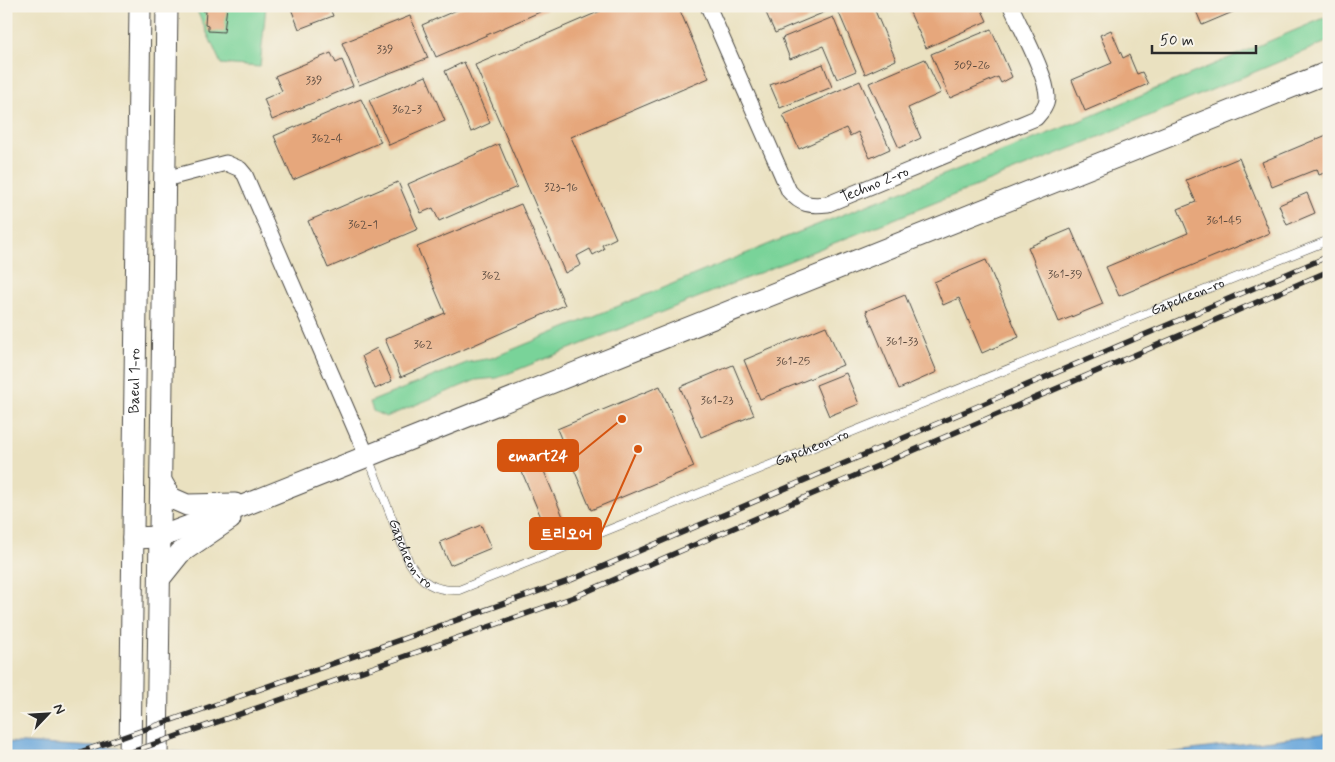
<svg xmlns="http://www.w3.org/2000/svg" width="1335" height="762" font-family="Mynerve,'Poor Story',sans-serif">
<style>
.green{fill:#79d399;stroke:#527f62}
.water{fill:#6aa7db;stroke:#4a6983}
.building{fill:#e6a77b}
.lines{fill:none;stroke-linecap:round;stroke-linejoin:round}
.lane-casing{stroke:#484641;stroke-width:9}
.street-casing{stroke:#484641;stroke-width:17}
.secondary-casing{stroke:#484641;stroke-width:23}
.lane{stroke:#fff;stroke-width:8}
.street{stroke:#fff;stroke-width:15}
.secondary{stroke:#fff;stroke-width:21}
.rail-casing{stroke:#2b2b2b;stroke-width:5.5}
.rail{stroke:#f7f3e8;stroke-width:4;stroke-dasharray:11;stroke-linecap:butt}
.labels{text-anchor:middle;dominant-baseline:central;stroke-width:4.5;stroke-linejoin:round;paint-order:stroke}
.number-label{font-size:12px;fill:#5a4a3f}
.street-label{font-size:15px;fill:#2b2b2b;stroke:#f7f3e8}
.leader{fill:none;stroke:#d5540f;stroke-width:2}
.callout-dot{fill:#d5540f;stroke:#f7f3e8;stroke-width:2}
.callout{fill:#d5540f;stroke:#d5540f;stroke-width:2}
.callout-label{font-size:16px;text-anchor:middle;font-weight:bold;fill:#fff}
</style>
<rect width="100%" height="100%" fill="#f7f3e8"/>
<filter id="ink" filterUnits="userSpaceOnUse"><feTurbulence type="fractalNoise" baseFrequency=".02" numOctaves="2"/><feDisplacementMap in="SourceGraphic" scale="10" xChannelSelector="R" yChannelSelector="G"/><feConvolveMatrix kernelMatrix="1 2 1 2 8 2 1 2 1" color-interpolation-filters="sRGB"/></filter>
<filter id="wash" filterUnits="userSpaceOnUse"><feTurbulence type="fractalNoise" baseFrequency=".0096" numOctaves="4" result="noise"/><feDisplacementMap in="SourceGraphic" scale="20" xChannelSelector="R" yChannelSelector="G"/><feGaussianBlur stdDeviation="1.12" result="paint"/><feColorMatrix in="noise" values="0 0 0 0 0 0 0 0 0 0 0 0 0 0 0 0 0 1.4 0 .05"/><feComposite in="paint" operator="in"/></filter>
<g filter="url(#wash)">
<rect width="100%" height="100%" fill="#eae1c0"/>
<g class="green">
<path d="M 195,6 L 266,6 L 260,67 L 221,64 Z"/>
<path d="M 1329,16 L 1329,41 L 1089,141 L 497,378 L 476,380 L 386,417 L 373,411 L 370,402 L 469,362 L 492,358 L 789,236 L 1077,122 Z"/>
</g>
<g class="water">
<path d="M 1329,733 L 1329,756 L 1143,756 Z"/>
<path d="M 6,742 L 257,756 L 6,756 Z"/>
</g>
<g id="blocks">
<g class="building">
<path d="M 203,6 L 227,6 L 224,32 L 208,31 L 208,26 L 205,25 L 206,11 L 203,11 Z"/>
<path d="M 290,6 L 329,6 L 333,16 L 299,29 Z"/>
<path d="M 466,6 L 548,6 L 549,8 L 436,57 L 422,25 Z"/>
<path d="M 612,6 L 678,6 L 709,78 L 571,137 L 616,238 L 602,245 L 604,249 L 593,255 L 590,249 L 577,256 L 581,265 L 565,273 L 475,65 Z"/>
<path d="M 763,6 L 823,6 L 825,12 L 775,33 Z"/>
<path d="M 836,6 L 873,6 L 896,60 L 865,74 Z"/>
<path d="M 907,6 L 980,6 L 987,21 L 926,48 Z"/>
<path d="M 1194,6 L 1247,6 L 1202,25 Z"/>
<path d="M 410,16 L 428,58 L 359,85 L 342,43 Z"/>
<path d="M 833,17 L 856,71 L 837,79 L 823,46 L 790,59 L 782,38 Z"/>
<path d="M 991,29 L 1012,77 L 1001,83 L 998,77 L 950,98 L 931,54 Z"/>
<path d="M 1111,30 L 1123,58 L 1129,55 L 1137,74 L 1142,72 L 1148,84 L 1085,111 L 1072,80 L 1112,63 L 1100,35 Z"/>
<path d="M 331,53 L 336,63 L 342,60 L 353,86 L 272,120 L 264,99 L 282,91 L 275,76 Z"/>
<path d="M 925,59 L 941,93 L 908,108 L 921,138 L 899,148 L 869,83 Z"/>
<path d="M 464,62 L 490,123 L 471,132 L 445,71 Z"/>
<path d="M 823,64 L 832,87 L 780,108 L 770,85 Z"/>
<path d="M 426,76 L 445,121 L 389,145 L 369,100 Z"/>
<path d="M 860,81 L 890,149 L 870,158 L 858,132 L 850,136 L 846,128 L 799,149 L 783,115 Z"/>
<path d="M 361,99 L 381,142 L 293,180 L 274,136 Z"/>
<path d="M 1329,134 L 1329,171 L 1319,175 L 1317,169 L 1272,187 L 1262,162 Z"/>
<path d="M 499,144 L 517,187 L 439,221 L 433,208 L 421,213 L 408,184 Z"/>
<path d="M 1239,158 L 1270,233 L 1119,296 L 1106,267 L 1188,233 L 1178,209 L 1196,202 L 1186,180 Z"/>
<path d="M 398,182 L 418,229 L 328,268 L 308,221 Z"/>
<path d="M 1307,193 L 1315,213 L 1287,225 L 1279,205 Z"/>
<path d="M 521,204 L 565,305 L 401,377 L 385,339 L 445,313 L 417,247 Z"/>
<path d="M 1071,229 L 1103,304 L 1059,322 L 1028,247 Z"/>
<path d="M 986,260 L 1019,337 L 982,353 L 959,298 L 943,305 L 934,282 Z"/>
<path d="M 905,295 L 937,372 L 899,389 L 866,311 Z"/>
<path d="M 826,326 L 843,365 L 760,399 L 744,360 Z"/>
<path d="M 377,348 L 392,381 L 375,389 L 362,356 Z"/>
<path d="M 733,365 L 754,415 L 701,437 L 680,387 Z"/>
<path d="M 846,373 L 859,404 L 829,416 L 816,385 Z"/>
<path d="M 660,386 L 694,467 L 591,510 L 557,429 Z"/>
<path d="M 533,445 L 564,519 L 545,527 L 514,453 Z"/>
<path d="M 481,525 L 491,548 L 450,565 L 440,542 Z"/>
</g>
</g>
</g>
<g filter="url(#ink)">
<use href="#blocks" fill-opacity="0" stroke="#484641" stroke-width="1"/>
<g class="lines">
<g class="lane-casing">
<g id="lane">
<path id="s1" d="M 368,457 L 409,562 C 422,583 434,591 459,590 L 1329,240"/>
</g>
</g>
<g class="street-casing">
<g id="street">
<path id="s2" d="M 708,6 L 789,191 C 801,205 810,206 828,204 L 1036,118 C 1041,112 1047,106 1047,98 C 1048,77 1020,27 1011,6"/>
<path d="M 165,179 L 226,163 L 240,169 L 245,175 L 367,456"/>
</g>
</g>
<g class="secondary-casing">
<g id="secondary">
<path d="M 161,481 L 171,498 L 187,505 L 235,504"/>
<path d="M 133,538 L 160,537 L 245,505 L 1329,72"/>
<path d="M 160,578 L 180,553 L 230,519"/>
<path id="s3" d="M 130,756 L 140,6"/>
<path d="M 157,756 L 167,6"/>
</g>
</g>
<use href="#lane" class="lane"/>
<use href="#street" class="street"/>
<use href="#secondary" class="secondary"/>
<g class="rail-casing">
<g id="rail">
<path d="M 69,756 L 571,580 L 1329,256"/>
<path d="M 120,756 L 574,597 L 1329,271"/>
</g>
</g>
<use href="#rail" class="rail"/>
</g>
</g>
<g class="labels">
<g class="number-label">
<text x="385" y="50">339</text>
<text x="972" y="66">309-26</text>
<text x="314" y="81">339</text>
<text x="407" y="110">362-3</text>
<text x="327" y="139">362-4</text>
<text x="561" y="188">323-16</text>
<text x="1224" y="221">361-45</text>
<text x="363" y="225">362-1</text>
<text x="1065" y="275">361-39</text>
<text x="491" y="276">362</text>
<text x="902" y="342">361-33</text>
<text x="423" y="345">362</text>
<text x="793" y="362">361-25</text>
<text x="717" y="401">361-23</text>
</g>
<g class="street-label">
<text stroke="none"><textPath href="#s2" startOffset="296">Techno 2-ro</textPath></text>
<text stroke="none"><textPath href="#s1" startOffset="959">Gapcheon-ro</textPath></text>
<text stroke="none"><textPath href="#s3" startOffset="375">Baeul 1-ro</textPath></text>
<text stroke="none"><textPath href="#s1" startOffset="554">Gapcheon-ro</textPath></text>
<text stroke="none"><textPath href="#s1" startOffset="106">Gapcheon-ro</textPath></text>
</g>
</g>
<path class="leader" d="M622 419L578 455M638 449L601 533"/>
<g class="callout-dot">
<circle cx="622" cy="419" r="5"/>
<circle cx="638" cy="449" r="5"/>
</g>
<g class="callout">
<rect x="498" y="440" width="80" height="31" rx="5"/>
<rect x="530" y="518" width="71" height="31" rx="5"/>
</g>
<g class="callout-label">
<text x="538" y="461">emart24</text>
<text x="566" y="539">트리오어</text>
</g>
<rect width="1335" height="762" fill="none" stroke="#f7f3e8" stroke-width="25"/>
<g transform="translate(48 714) rotate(65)" stroke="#f7f3e8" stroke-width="4" paint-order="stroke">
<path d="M0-4L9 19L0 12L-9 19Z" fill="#2b2b2b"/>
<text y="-8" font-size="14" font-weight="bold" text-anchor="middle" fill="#2b2b2b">N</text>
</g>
<path d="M1152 45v8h104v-8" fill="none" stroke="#2b2b2b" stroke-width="2.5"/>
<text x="1160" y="45" font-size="15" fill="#2b2b2b" stroke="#f7f3e8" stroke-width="4" paint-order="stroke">50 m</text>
</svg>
